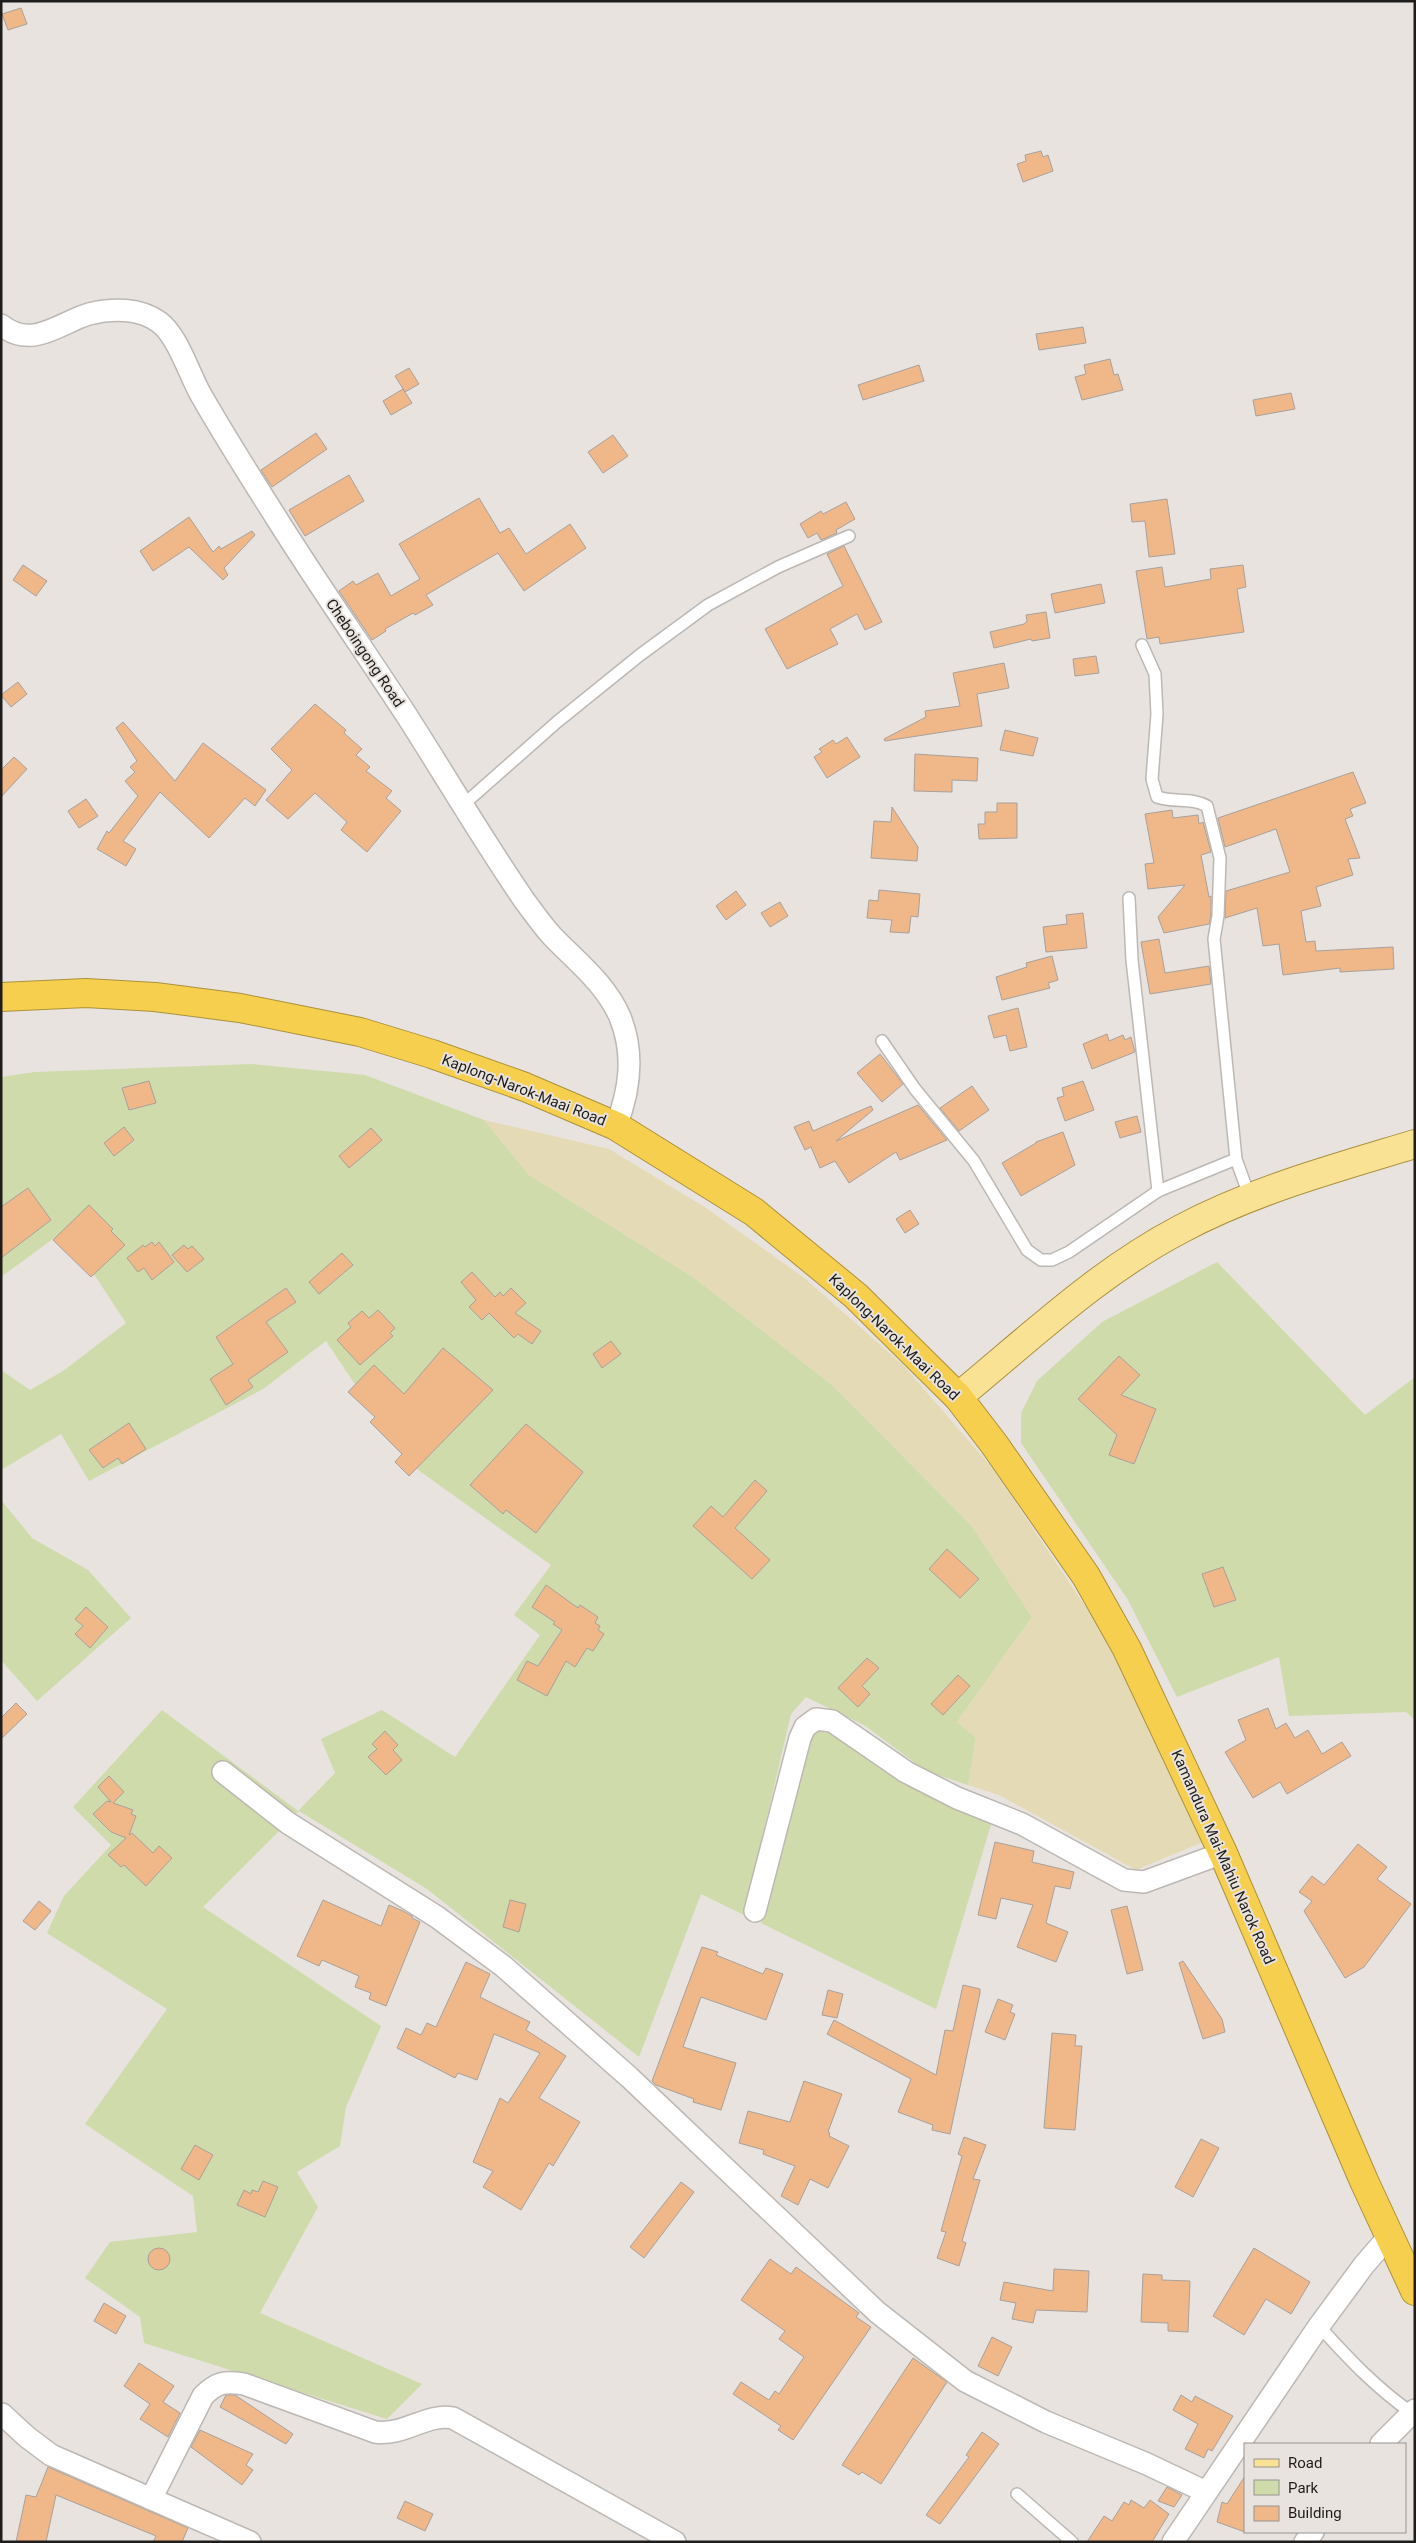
<svg xmlns="http://www.w3.org/2000/svg" width="1416" height="2543" font-family="Roboto,sans-serif">
<style>
.green{fill:#cfdbaa}
.sand{fill:#e4dab5}
.building{fill:#f0b788;stroke:#a7a19d}
.lines{fill:none;stroke-linecap:round;stroke-linejoin:round}
.lane-casing{stroke:#bdb8b3;stroke-width:14}
.street-casing{stroke:#bdb8b3;stroke-width:24}
.primary-casing{stroke:#ab913c;stroke-width:30}
.highway-casing{stroke:#ab913c;stroke-width:30}
.lane{stroke:#fff;stroke-width:11}
.street{stroke:#fff;stroke-width:21}
.primary{stroke:#fae295;stroke-width:28}
.highway{stroke:#f7cf4e;stroke-width:28}
.labels{text-anchor:middle;dominant-baseline:central;stroke-width:4;stroke-linejoin:round;paint-order:stroke}
.street-label{font-size:15px;fill:#1f1d1b;stroke:#e8e3de}
</style>
<rect width="100%" height="100%" fill="#e8e3de"/>
<g class="green">
<path d="M 252,1064 L 365,1075 L 484,1120 L 529,1175 L 693,1277 L 831,1384 L 971,1525 L 1032,1617 L 957,1722 L 976,1738 L 968,1785 L 926,1771 L 864,1725 L 806,1697 L 791,1714 L 744,1915 L 701,1894 L 639,2057 L 427,1889 L 299,1811 L 203,1907 L 381,2026 L 346,2107 L 340,2146 L 297,2172 L 318,2207 L 260,2313 L 422,2384 L 387,2419 L 144,2343 L 140,2317 L 85,2278 L 110,2242 L 197,2232 L 193,2196 L 85,2124 L 167,2009 L 47,1933 L 64,1896 L 111,1845 L 73,1807 L 162,1710 L 298,1811 L 335,1773 L 321,1739 L 382,1710 L 455,1757 L 540,1635 L 514,1615 L 551,1565 L 407,1462 L 326,1341 L 263,1389 L 89,1481 L 61,1434 L 1,1470 L 1,1370 L 30,1390 L 63,1371 L 126,1323 L 65,1230 L 1,1277 L 1,1077 L 35,1072 Z"/>
<path d="M 1217,1262 L 1365,1415 L 1415,1377 L 1415,1720 L 1406,1712 L 1289,1716 L 1279,1657 L 1177,1697 L 1128,1600 L 1021,1443 L 1021,1413 L 1037,1381 L 1102,1322 Z"/>
<path d="M 1,1500 L 32,1538 L 88,1570 L 131,1618 L 37,1701 L 1,1660 Z"/>
<path d="M 819,1731 L 834,1734 L 992,1821 L 936,2009 L 761,1923 L 810,1738 Z"/>
</g>
<path class="sand" d="M 484,1120 L 609,1149 L 706,1208 L 803,1277 L 903,1365 L 993,1469 L 1103,1633 L 1203,1842 L 1136,1870 L 999,1795 L 968,1785 L 976,1738 L 957,1722 L 1032,1617 L 971,1525 L 831,1384 L 693,1277 L 529,1175 Z"/>
<g class="building">
<path d="M 21,8 L 27,24 L 8,30 L 2,14 Z"/>
<path d="M 1041,151 L 1043,157 L 1048,155 L 1053,171 L 1023,182 L 1017,164 L 1026,161 L 1025,155 Z"/>
<path d="M 1083,327 L 1086,343 L 1039,350 L 1036,334 Z"/>
<path d="M 1110,359 L 1114,375 L 1118,374 L 1123,390 L 1082,400 L 1075,377 L 1086,374 L 1084,365 Z"/>
<path d="M 919,365 L 924,381 L 863,400 L 858,385 Z"/>
<path d="M 409,368 L 419,384 L 405,392 L 395,376 Z"/>
<path d="M 403,389 L 412,403 L 391,415 L 383,401 Z"/>
<path d="M 1291,393 L 1295,409 L 1256,416 L 1253,400 Z"/>
<path d="M 316,433 L 327,449 L 272,487 L 261,470 Z"/>
<path d="M 613,435 L 628,456 L 603,473 L 588,452 Z"/>
<path d="M 349,475 L 364,501 L 305,536 L 289,510 Z"/>
<path d="M 479,498 L 500,533 L 509,528 L 526,554 L 570,524 L 586,548 L 524,591 L 498,553 L 426,595 L 433,605 L 415,615 L 413,613 L 385,629 L 386,631 L 372,640 L 339,591 L 353,581 L 356,585 L 378,573 L 391,596 L 420,579 L 399,544 Z"/>
<path d="M 1167,499 L 1175,554 L 1149,557 L 1145,521 L 1132,522 L 1130,504 Z"/>
<path d="M 846,502 L 855,519 L 836,530 L 837,533 L 821,540 L 817,533 L 808,538 L 800,524 L 821,511 L 823,514 Z"/>
<path d="M 189,517 L 213,552 L 219,546 L 221,549 L 252,531 L 255,535 L 224,568 L 228,575 L 223,580 L 189,547 L 153,571 L 140,551 Z"/>
<path d="M 844,546 L 882,622 L 865,630 L 857,614 L 830,629 L 838,644 L 787,669 L 765,629 L 843,586 L 827,554 Z"/>
<path d="M 23,565 L 47,581 L 36,596 L 13,580 Z"/>
<path d="M 1243,565 L 1246,587 L 1237,589 L 1244,632 L 1160,644 L 1159,637 L 1147,639 L 1136,571 L 1162,567 L 1165,587 L 1211,579 L 1210,569 Z"/>
<path d="M 1101,584 L 1105,603 L 1055,613 L 1051,594 Z"/>
<path d="M 1046,612 L 1050,638 L 1032,641 L 1031,639 L 994,648 L 990,632 L 1024,624 L 1027,621 L 1026,615 Z"/>
<path d="M 1096,656 L 1099,673 L 1075,676 L 1073,659 Z"/>
<path d="M 1004,663 L 1009,688 L 977,694 L 982,726 L 885,741 L 884,739 L 926,717 L 925,711 L 960,706 L 953,673 Z"/>
<path d="M 18,682 L 27,694 L 11,707 L 1,695 Z"/>
<path d="M 315,704 L 346,730 L 344,733 L 362,749 L 356,755 L 370,767 L 366,771 L 392,791 L 386,798 L 401,811 L 367,852 L 341,830 L 347,822 L 315,793 L 288,819 L 266,800 L 292,770 L 271,749 Z"/>
<path d="M 123,722 L 175,781 L 203,743 L 266,790 L 255,806 L 245,798 L 209,838 L 160,792 L 123,841 L 136,849 L 126,866 L 97,849 L 107,831 L 109,833 L 138,796 L 125,781 L 135,772 L 130,767 L 137,761 L 116,728 Z"/>
<path d="M 1005,730 L 1038,738 L 1033,756 L 1000,750 Z"/>
<path d="M 847,737 L 860,757 L 827,778 L 814,757 L 822,752 L 819,749 L 833,740 L 836,744 Z"/>
<path d="M 915,754 L 978,758 L 977,781 L 952,780 L 952,792 L 914,791 Z"/>
<path d="M 14,757 L 27,769 L 1,797 L 1,770 Z"/>
<path d="M 1353,772 L 1366,803 L 1350,809 L 1353,816 L 1345,819 L 1360,858 L 1348,859 L 1353,875 L 1316,887 L 1321,906 L 1301,911 L 1306,942 L 1315,941 L 1316,951 L 1393,947 L 1394,969 L 1340,972 L 1340,968 L 1283,975 L 1279,944 L 1263,946 L 1257,908 L 1225,918 L 1226,891 L 1290,872 L 1276,829 L 1225,847 L 1218,818 Z"/>
<path d="M 86,799 L 98,816 L 79,828 L 68,811 Z"/>
<path d="M 997,803 L 1017,803 L 1017,838 L 979,839 L 978,824 L 985,824 L 985,812 L 997,812 Z"/>
<path d="M 892,807 L 918,847 L 917,861 L 871,858 L 874,821 L 891,822 Z"/>
<path d="M 1172,810 L 1173,818 L 1198,815 L 1199,824 L 1203,822 L 1211,852 L 1201,855 L 1209,897 L 1211,896 L 1211,915 L 1209,924 L 1164,933 L 1158,917 L 1185,885 L 1148,889 L 1145,864 L 1154,863 L 1145,814 Z"/>
<path d="M 879,890 L 920,894 L 918,917 L 911,916 L 909,933 L 890,932 L 892,920 L 867,918 L 869,900 L 878,901 Z"/>
<path d="M 736,891 L 746,905 L 726,920 L 716,906 Z"/>
<path d="M 780,902 L 788,916 L 770,927 L 761,913 Z"/>
<path d="M 1083,913 L 1087,948 L 1046,952 L 1043,927 L 1067,924 L 1066,915 Z"/>
<path d="M 1159,939 L 1165,973 L 1209,966 L 1211,984 L 1150,994 L 1141,942 Z"/>
<path d="M 1052,956 L 1058,980 L 1048,983 L 1050,988 L 1002,1000 L 996,977 L 1027,967 L 1026,963 Z"/>
<path d="M 1018,1008 L 1027,1047 L 1010,1051 L 1006,1035 L 994,1038 L 988,1016 Z"/>
<path d="M 1107,1034 L 1109,1041 L 1123,1035 L 1125,1040 L 1131,1037 L 1135,1052 L 1092,1069 L 1083,1044 Z"/>
<path d="M 880,1054 L 903,1084 L 882,1102 L 857,1073 Z"/>
<path d="M 149,1081 L 156,1103 L 129,1110 L 122,1088 Z"/>
<path d="M 1083,1081 L 1094,1110 L 1065,1121 L 1057,1098 L 1064,1096 L 1062,1088 Z"/>
<path d="M 972,1086 L 989,1110 L 959,1131 L 940,1108 Z"/>
<path d="M 918,1105 L 947,1140 L 900,1160 L 896,1152 L 849,1183 L 835,1161 L 820,1168 L 811,1147 L 805,1150 L 794,1127 L 809,1121 L 813,1131 L 871,1106 L 873,1110 L 836,1141 Z"/>
<path d="M 1137,1116 L 1141,1132 L 1120,1138 L 1115,1122 Z"/>
<path d="M 124,1127 L 134,1140 L 114,1156 L 104,1143 Z"/>
<path d="M 371,1128 L 382,1140 L 349,1168 L 339,1156 Z"/>
<path d="M 1063,1132 L 1075,1165 L 1021,1196 L 1002,1163 L 1036,1143 L 1036,1142 Z"/>
<path d="M 28,1188 L 51,1220 L 1,1258 L 1,1207 Z"/>
<path d="M 89,1205 L 113,1229 L 111,1231 L 125,1245 L 91,1277 L 53,1240 Z"/>
<path d="M 910,1210 L 919,1224 L 905,1233 L 896,1219 Z"/>
<path d="M 152,1242 L 155,1246 L 159,1242 L 174,1262 L 152,1280 L 144,1268 L 138,1272 L 127,1258 L 143,1245 L 145,1247 Z"/>
<path d="M 184,1245 L 188,1249 L 192,1246 L 204,1259 L 187,1272 L 172,1255 Z"/>
<path d="M 342,1253 L 353,1265 L 319,1294 L 309,1282 Z"/>
<path d="M 472,1272 L 495,1297 L 500,1292 L 503,1296 L 511,1288 L 526,1303 L 515,1313 L 541,1331 L 532,1344 L 518,1334 L 514,1338 L 489,1313 L 482,1320 L 469,1307 L 476,1300 L 461,1282 Z"/>
<path d="M 286,1288 L 296,1302 L 266,1322 L 288,1352 L 248,1380 L 253,1387 L 226,1405 L 210,1379 L 233,1364 L 216,1337 Z"/>
<path d="M 378,1310 L 395,1328 L 390,1333 L 393,1336 L 360,1365 L 337,1340 L 351,1327 L 348,1323 L 362,1311 L 369,1318 Z"/>
<path d="M 611,1341 L 621,1354 L 602,1368 L 593,1354 Z"/>
<path d="M 443,1348 L 493,1390 L 409,1476 L 395,1462 L 402,1454 L 370,1422 L 375,1417 L 348,1392 L 374,1365 L 404,1394 Z"/>
<path d="M 1119,1356 L 1140,1375 L 1121,1395 L 1156,1409 L 1134,1464 L 1109,1455 L 1117,1435 L 1078,1399 Z"/>
<path d="M 129,1423 L 146,1449 L 122,1464 L 118,1458 L 103,1468 L 89,1450 Z"/>
<path d="M 526,1424 L 583,1472 L 536,1533 L 506,1510 L 503,1514 L 470,1485 Z"/>
<path d="M 755,1480 L 767,1491 L 735,1528 L 770,1560 L 752,1579 L 693,1526 L 711,1506 L 723,1517 Z"/>
<path d="M 947,1549 L 979,1579 L 960,1598 L 929,1569 Z"/>
<path d="M 1223,1567 L 1236,1600 L 1214,1607 L 1202,1574 Z"/>
<path d="M 546,1585 L 578,1608 L 580,1605 L 598,1617 L 595,1623 L 600,1626 L 598,1630 L 604,1634 L 593,1651 L 587,1648 L 575,1667 L 566,1661 L 547,1696 L 517,1680 L 527,1661 L 538,1666 L 562,1630 L 553,1624 L 555,1622 L 532,1607 Z"/>
<path d="M 86,1607 L 108,1627 L 90,1648 L 75,1634 L 83,1626 L 75,1619 Z"/>
<path d="M 867,1658 L 879,1668 L 862,1686 L 870,1694 L 858,1707 L 838,1688 Z"/>
<path d="M 958,1675 L 970,1686 L 943,1715 L 931,1704 Z"/>
<path d="M 16,1703 L 27,1714 L 1,1739 L 1,1718 Z"/>
<path d="M 1268,1708 L 1276,1729 L 1286,1723 L 1295,1738 L 1308,1730 L 1322,1754 L 1342,1742 L 1351,1756 L 1287,1794 L 1280,1782 L 1253,1798 L 1225,1752 L 1246,1740 L 1238,1720 Z"/>
<path d="M 385,1731 L 398,1745 L 393,1750 L 402,1760 L 386,1775 L 368,1757 L 377,1749 L 372,1744 Z"/>
<path d="M 109,1776 L 124,1792 L 113,1803 L 133,1810 L 131,1814 L 136,1816 L 129,1835 L 132,1833 L 153,1853 L 159,1846 L 172,1858 L 146,1886 L 124,1865 L 121,1867 L 108,1855 L 126,1838 L 111,1832 L 93,1814 L 107,1801 L 111,1802 L 98,1787 Z"/>
<path d="M 995,1842 L 1034,1851 L 1032,1862 L 1074,1872 L 1070,1889 L 1055,1886 L 1046,1923 L 1068,1932 L 1056,1962 L 1017,1947 L 1033,1905 L 1001,1898 L 996,1919 L 978,1915 Z"/>
<path d="M 1358,1844 L 1387,1867 L 1377,1879 L 1411,1904 L 1364,1967 L 1345,1978 L 1304,1911 L 1312,1901 L 1299,1892 L 1312,1876 L 1324,1885 Z"/>
<path d="M 323,1900 L 381,1926 L 389,1905 L 403,1911 L 412,1916 L 412,1918 L 420,1922 L 386,2006 L 369,1999 L 371,1993 L 355,1987 L 359,1976 L 322,1960 L 319,1966 L 297,1956 Z"/>
<path d="M 510,1900 L 526,1904 L 519,1932 L 503,1927 Z"/>
<path d="M 39,1901 L 51,1911 L 35,1930 L 23,1921 Z"/>
<path d="M 1127,1906 L 1143,1970 L 1127,1974 L 1111,1910 Z"/>
<path d="M 702,1947 L 718,1952 L 716,1955 L 763,1974 L 766,1968 L 783,1974 L 766,2020 L 701,1997 L 683,2047 L 736,2063 L 721,2110 L 693,2102 L 694,2099 L 656,2085 L 652,2081 Z"/>
<path d="M 1183,1961 L 1222,2019 L 1225,2032 L 1203,2039 L 1179,1963 Z"/>
<path d="M 466,1962 L 490,1974 L 480,1997 L 530,2022 L 526,2030 L 566,2056 L 539,2098 L 580,2122 L 553,2166 L 549,2163 L 521,2210 L 483,2187 L 493,2171 L 473,2162 L 500,2098 L 508,2103 L 540,2053 L 494,2034 L 477,2080 L 458,2073 L 455,2078 L 397,2048 L 406,2028 L 421,2035 L 427,2023 L 436,2027 Z"/>
<path d="M 963,1985 L 980,1989 L 980,1993 L 950,2134 L 932,2130 L 933,2125 L 898,2112 L 911,2079 L 827,2034 L 834,2020 L 936,2075 L 945,2030 L 953,2031 Z"/>
<path d="M 828,1990 L 843,1994 L 837,2018 L 822,2015 Z"/>
<path d="M 998,1999 L 1013,2005 L 1010,2012 L 1015,2014 L 1005,2040 L 985,2032 Z"/>
<path d="M 1052,2033 L 1076,2035 L 1075,2046 L 1082,2046 L 1075,2130 L 1044,2128 Z"/>
<path d="M 804,2081 L 842,2094 L 828,2132 L 830,2133 L 829,2136 L 849,2146 L 828,2188 L 810,2179 L 798,2205 L 781,2196 L 795,2166 L 763,2154 L 764,2150 L 739,2143 L 748,2111 L 790,2122 Z"/>
<path d="M 964,2137 L 986,2145 L 973,2179 L 980,2180 L 962,2241 L 966,2243 L 959,2266 L 937,2258 L 946,2232 L 941,2231 L 962,2156 L 958,2154 Z"/>
<path d="M 1201,2139 L 1219,2148 L 1193,2197 L 1175,2187 Z"/>
<path d="M 195,2145 L 213,2155 L 199,2180 L 181,2169 Z"/>
<path d="M 263,2181 L 278,2187 L 265,2217 L 237,2205 L 244,2190 L 251,2194 L 252,2190 L 258,2192 Z"/>
<path d="M 681,2182 L 694,2192 L 644,2258 L 630,2247 Z"/>
<circle cx="159" cy="2259" r="11"/>
<path d="M 1254,2248 L 1310,2282 L 1291,2314 L 1266,2299 L 1244,2335 L 1213,2316 Z"/>
<path d="M 770,2259 L 791,2274 L 796,2267 L 859,2313 L 856,2317 L 871,2327 L 793,2440 L 778,2430 L 781,2426 L 733,2394 L 741,2382 L 769,2400 L 775,2391 L 779,2394 L 804,2357 L 779,2339 L 785,2331 L 741,2300 Z"/>
<path d="M 1054,2269 L 1089,2271 L 1087,2312 L 1036,2310 L 1033,2323 L 1012,2319 L 1016,2303 L 1000,2300 L 1004,2282 L 1053,2291 Z"/>
<path d="M 1143,2274 L 1162,2275 L 1162,2280 L 1190,2281 L 1188,2332 L 1168,2331 L 1168,2323 L 1141,2322 Z"/>
<path d="M 104,2303 L 126,2316 L 116,2334 L 94,2321 Z"/>
<path d="M 992,2337 L 1012,2347 L 998,2376 L 978,2366 Z"/>
<path d="M 913,2358 L 947,2382 L 881,2484 L 862,2472 L 859,2475 L 842,2465 Z"/>
<path d="M 139,2363 L 174,2386 L 163,2402 L 180,2413 L 168,2437 L 140,2419 L 150,2404 L 124,2386 Z"/>
<path d="M 226,2395 L 235,2395 L 293,2434 L 286,2444 L 220,2407 Z"/>
<path d="M 1181,2395 L 1192,2402 L 1195,2396 L 1233,2416 L 1212,2451 L 1208,2449 L 1204,2458 L 1185,2449 L 1198,2424 L 1173,2410 Z"/>
<path d="M 200,2430 L 253,2454 L 246,2465 L 253,2470 L 242,2485 L 191,2447 Z"/>
<path d="M 982,2432 L 999,2444 L 940,2524 L 926,2515 L 969,2457 L 966,2455 Z"/>
<path d="M 48,2467 L 188,2528 L 182,2542 L 153,2542 L 156,2536 L 56,2495 L 46,2542 L 16,2542 L 26,2495 L 36,2497 Z"/>
<path d="M 1245,2476 L 1245,2532 L 1217,2522 L 1222,2502 L 1227,2504 Z"/>
<path d="M 1167,2487 L 1182,2495 L 1174,2507 L 1158,2501 Z"/>
<path d="M 1131,2500 L 1144,2508 L 1150,2500 L 1169,2514 L 1152,2542 L 1087,2542 L 1104,2516 L 1112,2521 L 1124,2502 L 1129,2505 Z"/>
<path d="M 405,2501 L 433,2514 L 425,2531 L 397,2518 Z"/>
</g>
<g class="lines">
<g class="lane-casing">
<g id="lane">
<path d="M 1142,645 L 1155,674 L 1157,714 L 1152,779 L 1157,797 C 1175,803 1190,797 1207,806 L 1220,858 L 1218,916 L 1214,939 L 1236,1159 L 1250,1198"/>
<path d="M 463,805 L 557,722 L 640,655 L 708,605 L 778,567 L 849,536"/>
<path d="M 1129,898 L 1132,960 L 1158,1191"/>
<path d="M 882,1041 L 915,1089 L 974,1161 L 1027,1250 L 1041,1260 L 1052,1260 L 1069,1252 L 1158,1191 L 1236,1159"/>
<path d="M 1319,2326 C 1348,2358 1376,2388 1412,2413"/>
<path d="M 1017,2494 L 1072,2542"/>
</g>
</g>
<g class="street-casing">
<g id="street">
<path d="M 1,325 C 32,350 59,323 89,314 C 112,308 140,308 159,322 C 178,336 189,374 201,395 C 225,437 251,478 277,519 C 319,586 364,650 407,716 C 446,777 483,840 524,900 C 533,912 542,925 552,936 C 576,961 606,984 620,1017 C 635,1054 630,1090 616,1126"/>
<path d="M 223,1772 L 288,1823 L 437,1917 L 503,1966 L 629,2077 L 877,2312 L 965,2381 L 1046,2422 L 1147,2464 L 1206,2492"/>
<path d="M 755,1911 L 800,1738 L 805,1727 L 816,1719 L 832,1721 L 906,1772 L 957,1798 L 1022,1824 L 1124,1880 L 1144,1882 L 1223,1853"/>
<path d="M 2,2414 L 27,2437 L 51,2455 L 250,2542"/>
<path d="M 1381,2444 L 1415,2410"/>
<path d="M 151,2499 L 203,2396 C 217,2382 225,2381 244,2384 L 375,2432 C 405,2436 426,2413 453,2418 L 675,2542"/>
<path d="M 1173,2542 L 1319,2326 L 1364,2265 L 1390,2235"/>
<path d="M 1305,2542 L 1313,2532"/>
</g>
</g>
<g class="primary-casing">
<path id="primary" d="M 958,1397 C 1030,1338 1097,1273 1181,1229 C 1254,1190 1336,1168 1415,1144"/>
</g>
<g class="highway-casing">
<path id="highway" d="M 1,997 L 86,993 L 155,997 L 240,1008 L 360,1032 L 432,1054 L 525,1087 L 616,1126 L 754,1212 L 856,1296 L 958,1397 L 994,1444 L 1086,1576 L 1127,1649 L 1223,1853 L 1364,2181 L 1415,2291"/>
</g>
<use href="#lane" class="lane"/>
<use href="#street" class="street"/>
<use href="#primary" class="primary"/>
<use href="#highway" class="highway"/>
</g>
<g class="labels">
<g class="street-label">
<text transform="translate(365 653) rotate(56)">Cheboingong Road</text>
<text transform="translate(524 1090) rotate(21)">Kaplong-Narok-Maai Road</text>
<text transform="translate(894 1337) rotate(44)">Kaplong-Narok-Maai Road</text>
<text transform="translate(1223 1857) rotate(66)">Kamandura Mai-Mahiu Narok Road</text>
</g>
</g>
<rect width="1416" height="2543" fill="none" stroke="#1f1d1b" stroke-width="5"/>
<rect x="1244" y="2443" width="162" height="90" fill="#e8e3de" stroke="#989490"/>
<rect x="1254" y="2459" width="25" height="8" fill="#fae295" stroke="#989490"/>
<text x="1288" y="2468" font-size="15" fill="#1f1d1b">Road</text>
<rect x="1254" y="2480" width="25" height="15" fill="#cfdbaa" stroke="#989490"/>
<text x="1288" y="2493" font-size="15" fill="#1f1d1b">Park</text>
<rect x="1254" y="2506" width="25" height="15" fill="#f0b788" stroke="#989490"/>
<text x="1288" y="2518" font-size="15" fill="#1f1d1b">Building</text>
</svg>
